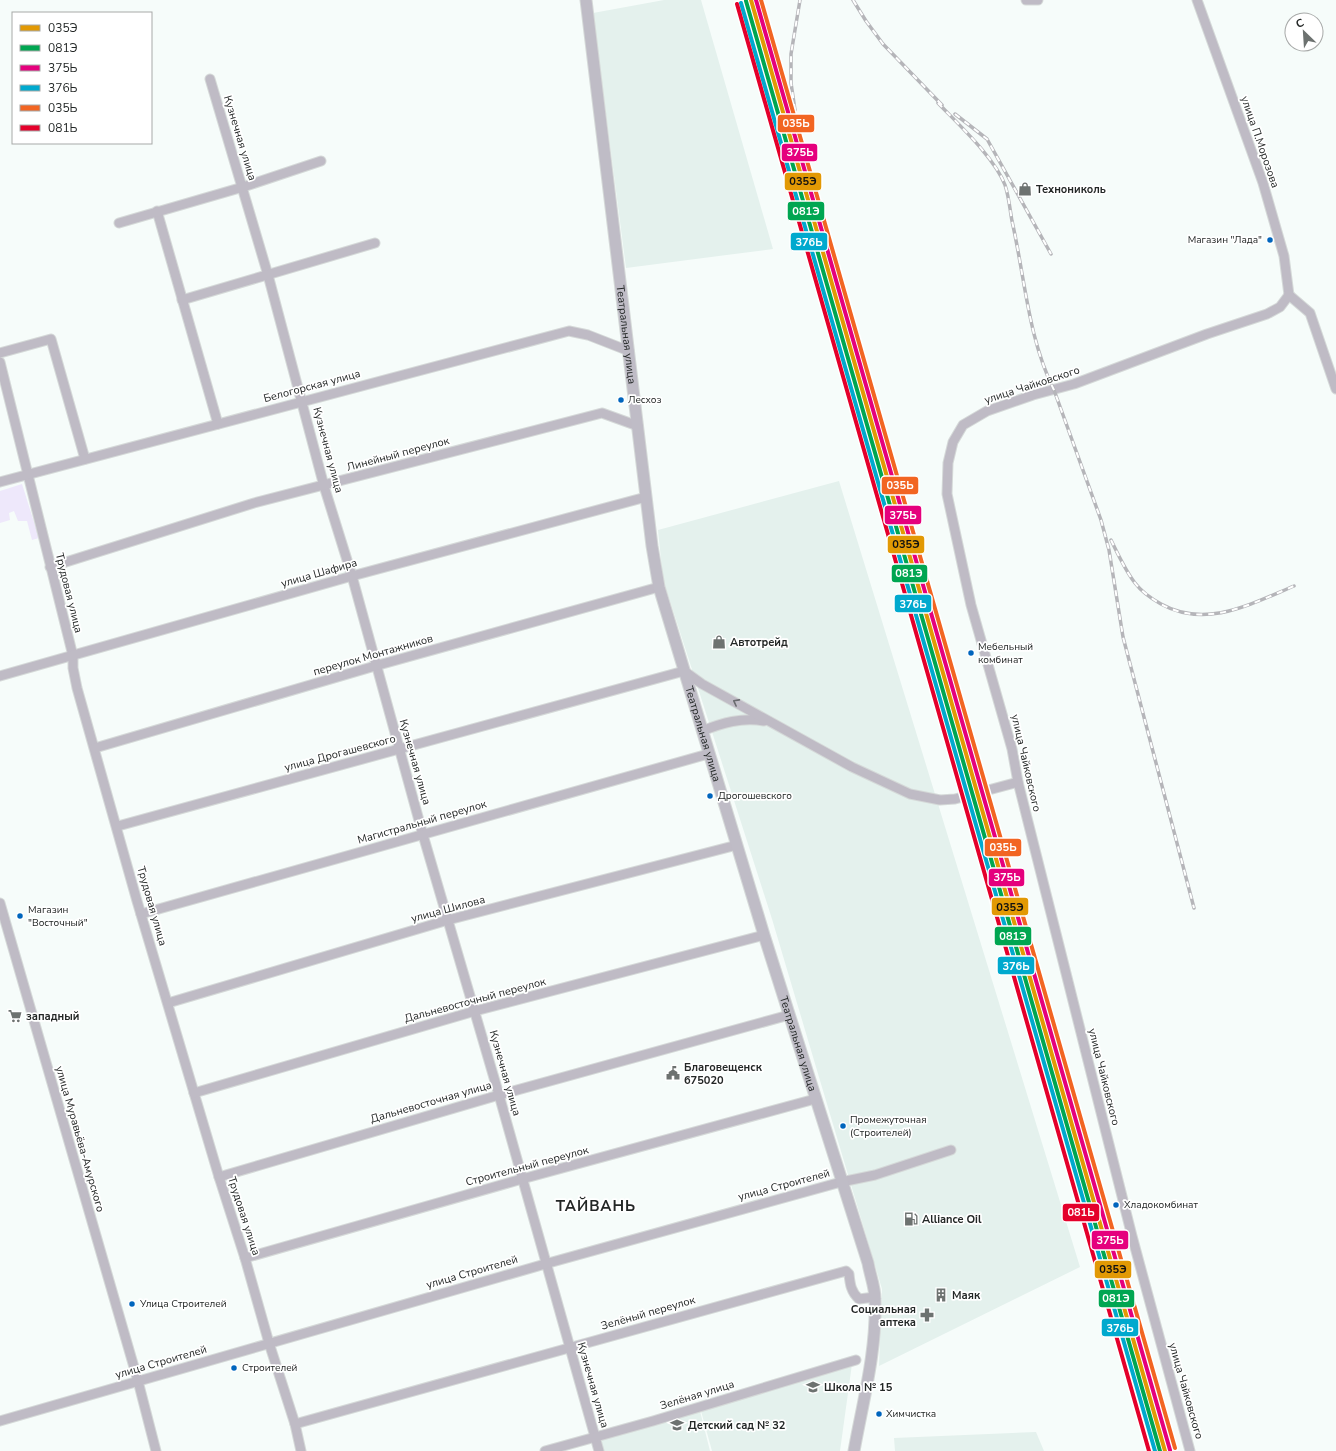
<svg xmlns="http://www.w3.org/2000/svg" width="1336" height="1451" font-family="'Nunito Sans',sans-serif">
<style>
.built{fill:#e4f1ed}
.green{fill:#eee8fb}
.lines{fill:none;stroke-linecap:round;stroke-linejoin:round}
.minor-casing{stroke:#d5d9d8;stroke-width:11}
.major-casing{stroke:#d5d9d8;stroke-width:13}
.minor{stroke:#bfbbc5;stroke-width:9}
.major{stroke:#bfbcc6;stroke-width:11}
.rail-casing{stroke:#b5b5b9;stroke-width:3.5}
.rail{stroke:#fff;stroke-width:2;stroke-dasharray:6;stroke-linecap:butt}
.rail-1-casing{stroke:#fff;stroke-width:7}
.rail-2-casing{stroke:#fff;stroke-width:7}
.rail-3-casing{stroke:#fff;stroke-width:7}
.rail-4-casing{stroke:#fff;stroke-width:7}
.rail-5-casing{stroke:#fff;stroke-width:7}
.rail-6-casing{stroke:#fff;stroke-width:7}
.rail-1{stroke:#e29904;stroke-width:4}
.rail-2{stroke:#00a651;stroke-width:4}
.rail-3{stroke:#e5007d;stroke-width:4}
.rail-4{stroke:#00a9ce;stroke-width:4}
.rail-5{stroke:#f26522;stroke-width:4}
.rail-6{stroke:#e4002b;stroke-width:4}
.oneway{stroke:#696a6e}
.bus-dot{fill:#0065bd;stroke:#fff;stroke-width:1.5}
.labels{text-anchor:middle;dominant-baseline:central;stroke-width:3.5;stroke-linejoin:round;paint-order:stroke}
.bus-label{font-size:10px;fill:#232726;stroke:#fff;text-anchor:start}
.street-label{font-size:11px;fill:#232726;stroke:#fff}
.poi-label{font-size:11px;font-weight:bold;fill:#232726;stroke:#fff;text-anchor:start}
.district-label{font-size:15px;font-weight:bold;letter-spacing:1px;fill:#232726;stroke:#fff}
.line-badge{stroke:#fff;stroke-width:1.5}
.badge-label{font-size:11px;text-anchor:middle;font-weight:bold;fill:#fff}
.pale-badge-label{font-size:11px;text-anchor:middle;font-weight:bold;fill:#111}
</style>
<rect width="100%" height="100%" fill="#f6fcfa"/>
<g class="built">
<path d="M 664,0 L 701,0 L 773,249 L 626,268 L 593,13 Z"/>
<path d="M 839,481 L 1080,1267 L 879,1366 L 882,1289 L 772,919 L 663,579 L 658,530 Z"/>
<path d="M 852,1364 L 840,1451 L 712,1451 L 701,1411 Z"/>
<path d="M 700,1411 L 710,1451 L 604,1451 L 601,1439 Z"/>
<path d="M 1036,1432 L 1044,1451 L 895,1451 L 894,1438 Z"/>
</g>
<path class="green" d="M 22,484 L 39,538 L 32,540 L 27,521 L 18,521 L 14,511 L 9,513 L 10,520 L 0,523 L 0,491 Z"/>
<g class="lines">
<g class="minor-casing">
<g id="minor">
<path d="M 1026,0 L 1038,0"/>
<path d="M 1197,0 L 1263,183 L 1284,256 L 1289,295"/>
<path d="M 210,79 L 268,275 L 324,486 L 352,576 L 423,835 L 499,1095 L 599,1451"/>
<path d="M 157,211 L 218,424"/>
<path d="M 119,223 L 243,187 L 321,161"/>
<path d="M 1289,295 L 1310,313 L 1336,389"/>
<path d="M 182,300 L 375,243"/>
<path d="M 0,353 L 51,339 L 85,459"/>
<path d="M 0,362 L 73,656 L 73,668 L 77,688 L 137,901 L 219,1177 L 245,1258 L 269,1343 L 295,1424 L 301,1451"/>
<path d="M 0,482 L 569,331 L 588,335 L 629,351"/>
<path d="M 50,567 L 254,503 L 602,413 L 638,426"/>
<path d="M 0,676 L 352,576 L 646,497"/>
<path d="M 702,731 C 722,723 742,717 764,721"/>
<path d="M 95,748 L 375,666 L 659,587"/>
<path d="M 118,826 L 684,671 L 702,684 L 852,767 L 910,794 L 940,800 L 955,799 L 1018,782"/>
<path d="M 0,903 L 138,1381 L 156,1451"/>
<path d="M 141,914 L 708,754"/>
<path d="M 168,1003 L 448,920 L 737,845"/>
<path d="M 194,1093 L 475,1011 L 764,935"/>
<path d="M 219,1177 L 499,1095 L 789,1015"/>
<path d="M 245,1258 L 522,1179 L 815,1099"/>
<path d="M 0,1421 L 545,1264 L 841,1182 L 875,1175 L 951,1150"/>
<path d="M 295,1424 L 846,1271 L 849,1274 C 850,1284 851,1292 859,1299 L 875,1297"/>
<path d="M 545,1451 L 653,1421 L 856,1360"/>
<path d="M 1190,1451 L 1132,1236 L 1018,782 L 1012,749 L 971,605 L 947,494 L 948,463 L 953,442 L 963,425 L 987,411 L 1033,395 L 1074,384 L 1207,334 L 1267,314 L 1280,307 L 1289,295"/>
</g>
</g>
<g class="major-casing">
<g id="major">
<path id="s1" d="M 586,0 L 652,546 L 659,587 L 764,935 L 868,1263 C 870,1275 875,1287 875,1299 C 877,1350 863,1401 854,1451"/>
</g>
</g>
<use href="#minor" class="minor"/>
<use href="#major" class="major"/>
<g class="rail-casing">
<g id="rail">
<path d="M 758,0 L 955,690 L 968,760"/>
<path d="M 853,0 L 866,21 L 883,44 L 942,105"/>
<path d="M 938,103 C 958,124 995,158 1005,185 C 1009,197 1010,210 1012,221 C 1025,278 1028,338 1054,390 L 1101,520 L 1109,550 L 1123,637 L 1194,908"/>
<path d="M 795,110 L 791,83 L 791,54 L 800,0"/>
<path d="M 955,114 L 987,139 L 1051,254"/>
<path d="M 1111,540 C 1118,554 1125,570 1135,583 C 1141,591 1152,599 1161,604 C 1206,629 1251,604 1294,586"/>
</g>
</g>
<use href="#rail" class="rail"/>
<g class="rail-1-casing">
<path id="rail-1" d="M 751,0 L 1165,1451"/>
</g>
<g class="rail-2-casing">
<path id="rail-2" d="M 746,1 L 1160,1451"/>
</g>
<g class="rail-3-casing">
<path id="rail-3" d="M 756,0 L 1170,1450"/>
</g>
<g class="rail-4-casing">
<path id="rail-4" d="M 741,3 L 1155,1451"/>
</g>
<g class="rail-5-casing">
<path id="rail-5" d="M 761,0 L 1175,1448"/>
</g>
<g class="rail-6-casing">
<path id="rail-6" d="M 737,4 L 1149,1451"/>
</g>
<use href="#rail-1" class="rail-1"/>
<use href="#rail-2" class="rail-2"/>
<use href="#rail-3" class="rail-3"/>
<use href="#rail-4" class="rail-4"/>
<use href="#rail-5" class="rail-5"/>
<use href="#rail-6" class="rail-6"/>
</g>
<defs><path id="oneway-chevron" d="M-2-3.5L2.5 0L-2 3.5" fill="none" stroke-width="1.6" stroke-linecap="round" stroke-linejoin="round"/></defs>
<use class="oneway" href="#oneway-chevron" transform="translate(736 702) rotate(-152)"/>
<defs>
<g id="shop-bare" transform="scale(1.08)"><path d="M-5-2.5h2.3a2.7 3.5 0 0 1 5.4 0H5L5.5 6h-11ZM-1.5-2.5h3a1.5 2.3 0 0 0-3 0Z" fill="#6d7270" stroke="#fff" stroke-width="2.5" paint-order="stroke"/></g>
<g id="supermarket-bare" transform="scale(1.08)"><path d="M-6-5.5h2.5l.6 2H6L4.5 2H-2.5L-4.4-4H-6ZM-1.5 3.2a1.3 1.3 0 1 0 .1 0ZM3 3.2a1.3 1.3 0 1 0 .1 0Z" fill="#6d7270" stroke="#fff" stroke-width="2.5" paint-order="stroke"/></g>
<g id="civic-bare" transform="scale(1.08)"><path d="M-.6-6.5H3V-4.5H.6V-3L4-1V1h2V6H-6V1h2V-1L-.6-3ZM-1.2 2.5V6h2.4V2.5Z" fill="#6d7270" stroke="#fff" stroke-width="2.5" paint-order="stroke"/></g>
<g id="fuel-bare" transform="scale(1.08)"><path d="M-5.5-6h7V0h2V4h1.3V-2.5L3-4.5l.8-.8L6-3V5H2.5V1h-1V6h-7ZM-4.2-4.7v3.2H.2V-4.7Z" fill="#6d7270" stroke="#fff" stroke-width="2.5" paint-order="stroke"/></g>
<g id="building-bare" transform="scale(1.08)"><path d="M-4-6H4V6H1V3H-1V6H-4ZM-2.5-4.3h1.7v1.8h-1.7ZM.8-4.3h1.7v1.8H.8ZM-2.5-1h1.7V.8h-1.7ZM.8-1h1.7V.8H.8Z" fill="#6d7270" stroke="#fff" stroke-width="2.5" paint-order="stroke"/></g>
<g id="pharmacy-bare" transform="scale(1.08)"><path d="M-2-6h4v4h4v4h-4v4h-4v-4h-4v-4h4Z" fill="#6d7270" stroke="#fff" stroke-width="2.5" paint-order="stroke"/></g>
<g id="school-bare" transform="scale(1.08)"><path d="M0-5L7-2L0 1L-7-2ZM-4 1L0 2.5L4 1V4Q0 6-4 4Z" fill="#6d7270" stroke="#fff" stroke-width="2.5" paint-order="stroke"/></g>
</defs>
<g fill-rule="evenodd">
<use href="#shop-bare" x="1025" y="189"/>
<use href="#shop-bare" x="719" y="642"/>
<use href="#supermarket-bare" x="15" y="1016"/>
<use href="#civic-bare" x="673" y="1073"/>
<use href="#fuel-bare" x="911" y="1219"/>
<use href="#building-bare" x="941" y="1295"/>
<use href="#pharmacy-bare" x="927" y="1315"/>
<use href="#school-bare" x="813" y="1387"/>
<use href="#school-bare" x="677" y="1425"/>
</g>
<g class="bus-dot">
<circle cx="1270" cy="240" r="3.5"/>
<circle cx="621" cy="400" r="3.5"/>
<circle cx="971" cy="653" r="3.5"/>
<circle cx="710" cy="796" r="3.5"/>
<circle cx="20" cy="916" r="3.5"/>
<circle cx="843" cy="1126" r="3.5"/>
<circle cx="1116" cy="1205" r="3.5"/>
<circle cx="132" cy="1304" r="3.5"/>
<circle cx="234" cy="1368" r="3.5"/>
<circle cx="879" cy="1414" r="3.5"/>
</g>
<g class="labels">
<g class="bus-label">
<text x="1262" y="240" text-anchor="end">Магазин "Лада"</text>
<text x="628" y="400">Лесхоз</text>
<text x="978" y="647">Мебельный<tspan x="978" dy="13">комбинат</tspan></text>
<text x="718" y="796">Дрогошевского</text>
<text x="28" y="910">Магазин<tspan x="28" dy="13">"Восточный"</tspan></text>
<text x="850" y="1120">Промежуточная<tspan x="850" dy="13">(Строителей)</tspan></text>
<text x="1124" y="1205">Хладокомбинат</text>
<text x="140" y="1304">Улица Строителей</text>
<text x="242" y="1368">Строителей</text>
<text x="886" y="1414">Химчистка</text>
</g>
<g class="street-label">
<text transform="translate(240 138) rotate(73)">Кузнечная улица</text>
<text transform="translate(1260 142) rotate(71)">улица П.Морозова</text>
<text stroke="none"><textPath href="#s1" startOffset="337">Театральная улица</textPath></text>
<text transform="translate(1032 385) rotate(-18)">улица Чайковского</text>
<text transform="translate(312 386) rotate(-15)">Белогорская улица</text>
<text transform="translate(328 450) rotate(75)">Кузнечная улица</text>
<text transform="translate(398 454) rotate(-15)">Линейный переулок</text>
<text transform="translate(319 573) rotate(-16)">улица Шафира</text>
<text transform="translate(69 593) rotate(76)">Трудовая улица</text>
<text transform="translate(373 655) rotate(-16)">переулок Монтажников</text>
<text stroke="none"><textPath href="#s1" startOffset="745">Театральная улица</textPath></text>
<text transform="translate(340 753) rotate(-15)">улица Дрогашевского</text>
<text transform="translate(415 762) rotate(74)">Кузнечная улица</text>
<text transform="translate(1026 763) rotate(77)">улица Чайковского</text>
<text transform="translate(422 822) rotate(-16)">Магистральный переулок</text>
<text transform="translate(152 906) rotate(74)">Трудовая улица</text>
<text transform="translate(448 909) rotate(-15)">улица Шилова</text>
<text transform="translate(475 1000) rotate(-15)">Дальневосточный переулок</text>
<text stroke="none"><textPath href="#s1" startOffset="1069">Театральная улица</textPath></text>
<text transform="translate(505 1073) rotate(74)">Кузнечная улица</text>
<text transform="translate(1104 1077) rotate(76)">улица Чайковского</text>
<text transform="translate(431 1102) rotate(-16)">Дальневосточная улица</text>
<text transform="translate(80 1139) rotate(74)">улица Муравьёва-Амурского</text>
<text transform="translate(527 1166) rotate(-15)">Строительный переулок</text>
<text transform="translate(784 1185) rotate(-15)">улица Строителей</text>
<text transform="translate(244 1216) rotate(72)">Трудовая улица</text>
<text transform="translate(472 1272) rotate(-16)">улица Строителей</text>
<text transform="translate(648 1313) rotate(-16)">Зелёный переулок</text>
<text transform="translate(161 1362) rotate(-16)">улица Строителей</text>
<text transform="translate(593 1385) rotate(74)">Кузнечная улица</text>
<text transform="translate(1186 1391) rotate(74)">улица Чайковского</text>
<text transform="translate(697 1395) rotate(-17)">Зелёная улица</text>
</g>
<g class="poi-label">
<text x="1036" y="189">Технониколь</text>
<text x="730" y="642">Автотрейд</text>
<text x="26" y="1016">западный</text>
<text x="684" y="1067">Благовещенск<tspan x="684" dy="13">675020</tspan></text>
<text x="922" y="1219">Alliance Oil</text>
<text x="952" y="1295">Маяк</text>
<text x="916" y="1309" text-anchor="end">Социальная<tspan x="916" dy="13">аптека</tspan></text>
<text x="824" y="1387">Школа № 15</text>
<text x="688" y="1425">Детский сад № 32</text>
</g>
<g class="district-label">
<text x="596" y="1206">ТАЙВАНЬ</text>
</g>
</g>
<g class="line-badge">
<rect x="777" y="114" width="38" height="19" rx="4" fill="#f26522"/>
<rect x="781" y="143" width="37" height="19" rx="4" fill="#e5007d"/>
<rect x="784" y="172" width="38" height="19" rx="4" fill="#e29904"/>
<rect x="787" y="201" width="38" height="20" rx="4" fill="#00a651"/>
<rect x="790" y="232" width="38" height="19" rx="4" fill="#00a9ce"/>
<rect x="881" y="476" width="38" height="19" rx="4" fill="#f26522"/>
<rect x="884" y="505" width="38" height="20" rx="4" fill="#e5007d"/>
<rect x="887" y="535" width="38" height="19" rx="4" fill="#e29904"/>
<rect x="891" y="564" width="37" height="19" rx="4" fill="#00a651"/>
<rect x="894" y="594" width="38" height="19" rx="4" fill="#00a9ce"/>
<rect x="984" y="838" width="38" height="19" rx="4" fill="#f26522"/>
<rect x="988" y="868" width="37" height="19" rx="4" fill="#e5007d"/>
<rect x="991" y="897" width="38" height="19" rx="4" fill="#e29904"/>
<rect x="994" y="926" width="38" height="20" rx="4" fill="#00a651"/>
<rect x="997" y="956" width="38" height="19" rx="4" fill="#00a9ce"/>
<rect x="1062" y="1203" width="38" height="19" rx="4" fill="#e4002b"/>
<rect x="1091" y="1230" width="38" height="20" rx="4" fill="#e5007d"/>
<rect x="1094" y="1260" width="38" height="19" rx="4" fill="#e29904"/>
<rect x="1098" y="1289" width="37" height="19" rx="4" fill="#00a651"/>
<rect x="1101" y="1318" width="38" height="19" rx="4" fill="#00a9ce"/>
</g>
<g class="badge-label">
<text x="796" y="127">035Ь</text>
<text x="800" y="156">375Ь</text>
<text x="806" y="215">081Э</text>
<text x="809" y="246">376Ь</text>
<text x="900" y="489">035Ь</text>
<text x="903" y="519">375Ь</text>
<text x="909" y="577">081Э</text>
<text x="913" y="608">376Ь</text>
<text x="1003" y="851">035Ь</text>
<text x="1007" y="881">375Ь</text>
<text x="1013" y="940">081Э</text>
<text x="1016" y="970">376Ь</text>
<text x="1081" y="1216">081Ь</text>
<text x="1110" y="1244">375Ь</text>
<text x="1116" y="1302">081Э</text>
<text x="1120" y="1332">376Ь</text>
</g>
<g class="pale-badge-label">
<text x="803" y="185">035Э</text>
<text x="906" y="548">035Э</text>
<text x="1010" y="911">035Э</text>
<text x="1113" y="1273">035Э</text>
</g>
<rect x="12" y="12" width="140" height="132" fill="#ffffff" stroke="#a7a9a8"/>
<rect x="20" y="25" width="20" height="6" fill="#e29904" stroke="#a7a9a8"/>
<text x="48" y="32" font-size="12" fill="#232726">035Э</text>
<rect x="20" y="45" width="20" height="6" fill="#00a651" stroke="#a7a9a8"/>
<text x="48" y="52" font-size="12" fill="#232726">081Э</text>
<rect x="20" y="65" width="20" height="6" fill="#e5007d" stroke="#a7a9a8"/>
<text x="48" y="72" font-size="12" fill="#232726">375Ь</text>
<rect x="20" y="85" width="20" height="6" fill="#00a9ce" stroke="#a7a9a8"/>
<text x="48" y="92" font-size="12" fill="#232726">376Ь</text>
<rect x="20" y="105" width="20" height="6" fill="#f26522" stroke="#a7a9a8"/>
<text x="48" y="112" font-size="12" fill="#232726">035Ь</text>
<rect x="20" y="125" width="20" height="6" fill="#e4002b" stroke="#a7a9a8"/>
<text x="48" y="132" font-size="12" fill="#232726">081Ь</text>
<g transform="translate(1304 32) rotate(335)"><circle r="19" fill="#ffffff" stroke="#a7a9a8"/>
<path d="M0-3L7 15L0 10L-7 15Z" fill="#6d7270"/>
<text y="-6" font-size="11" font-weight="bold" text-anchor="middle" fill="#232726">С</text>
</g>
</svg>
